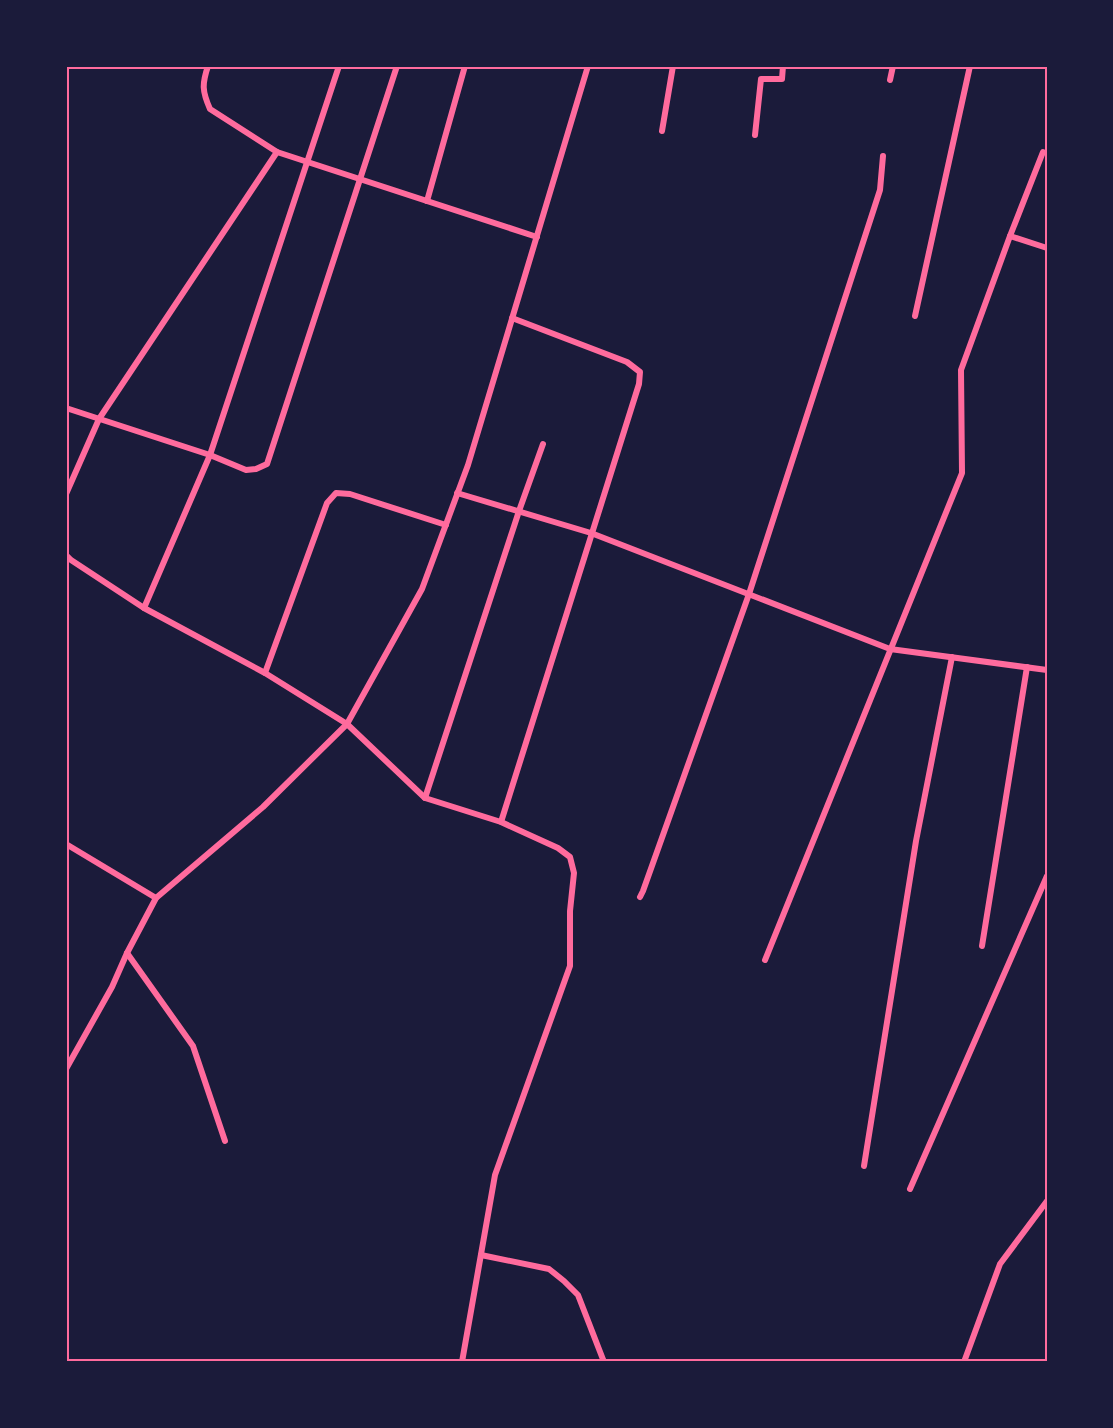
<svg xmlns="http://www.w3.org/2000/svg" width="1113" height="1428" font-family="'Titillium Web',sans-serif">
<style>
.lines{fill:none;stroke-linecap:round;stroke-linejoin:round}
.minor{stroke:#ff6b9d;stroke-width:6}
.neatline{fill:none;stroke:#ff6b9d;stroke-width:2}
</style>
<rect width="100%" height="100%" fill="#1b1b3a"/>
<g class="lines">
<g class="minor">
<path d="M 208,66 C 202,84 202,91 210,109 L 277,152 L 537,237"/>
<path d="M 890,80 L 893,66"/>
<path d="M 662,131 L 673,66"/>
<path d="M 755,135 L 761,79 L 782,79 L 783,66"/>
<path d="M 427,201 L 465,66"/>
<path d="M 1010,236 L 1047,248"/>
<path d="M 915,316 L 970,66"/>
<path d="M 66,408 L 210,455 L 246,470 L 256,469 L 267,464 L 397,66"/>
<path d="M 457,493 L 591,533 L 890,649 L 1047,670"/>
<path d="M 66,494 L 99,419 L 277,152"/>
<path d="M 66,555 L 71,560 L 144,608 L 265,673 L 347,724 L 425,798 L 501,822 L 558,848 L 570,857 L 574,873 L 570,911 L 570,966 L 495,1175 L 462,1362"/>
<path d="M 144,608 L 210,455 L 339,66"/>
<path d="M 265,673 L 327,503 L 336,493 L 350,494 L 446,525"/>
<path d="M 425,798 L 519,511 L 543,444"/>
<path d="M 501,822 L 639,384 L 640,372 L 627,362 L 512,318"/>
<path d="M 66,844 L 156,898"/>
<path d="M 640,897 L 643,891 L 749,594 L 880,190 L 883,156"/>
<path d="M 982,946 L 1027,667"/>
<path d="M 127,953 L 193,1046 L 225,1141"/>
<path d="M 765,960 L 962,473 L 961,370 L 1010,236 L 1043,152"/>
<path d="M 66,1069 L 112,987 L 127,953 L 156,898 L 263,807 L 347,724 L 422,589 L 468,465 L 588,66"/>
<path d="M 864,1166 L 916,841 L 952,657"/>
<path d="M 910,1189 L 1047,876"/>
<path d="M 481,1255 L 549,1269 L 564,1281 L 578,1295 L 604,1362"/>
<path d="M 964,1362 L 1000,1264 L 1047,1201"/>
</g>
</g>
<rect width="1113" height="1428" fill="none" stroke="#1b1b3a" stroke-width="135"/>
<rect x="68" y="68" width="978" height="1292" class="neatline"/>
</svg>
